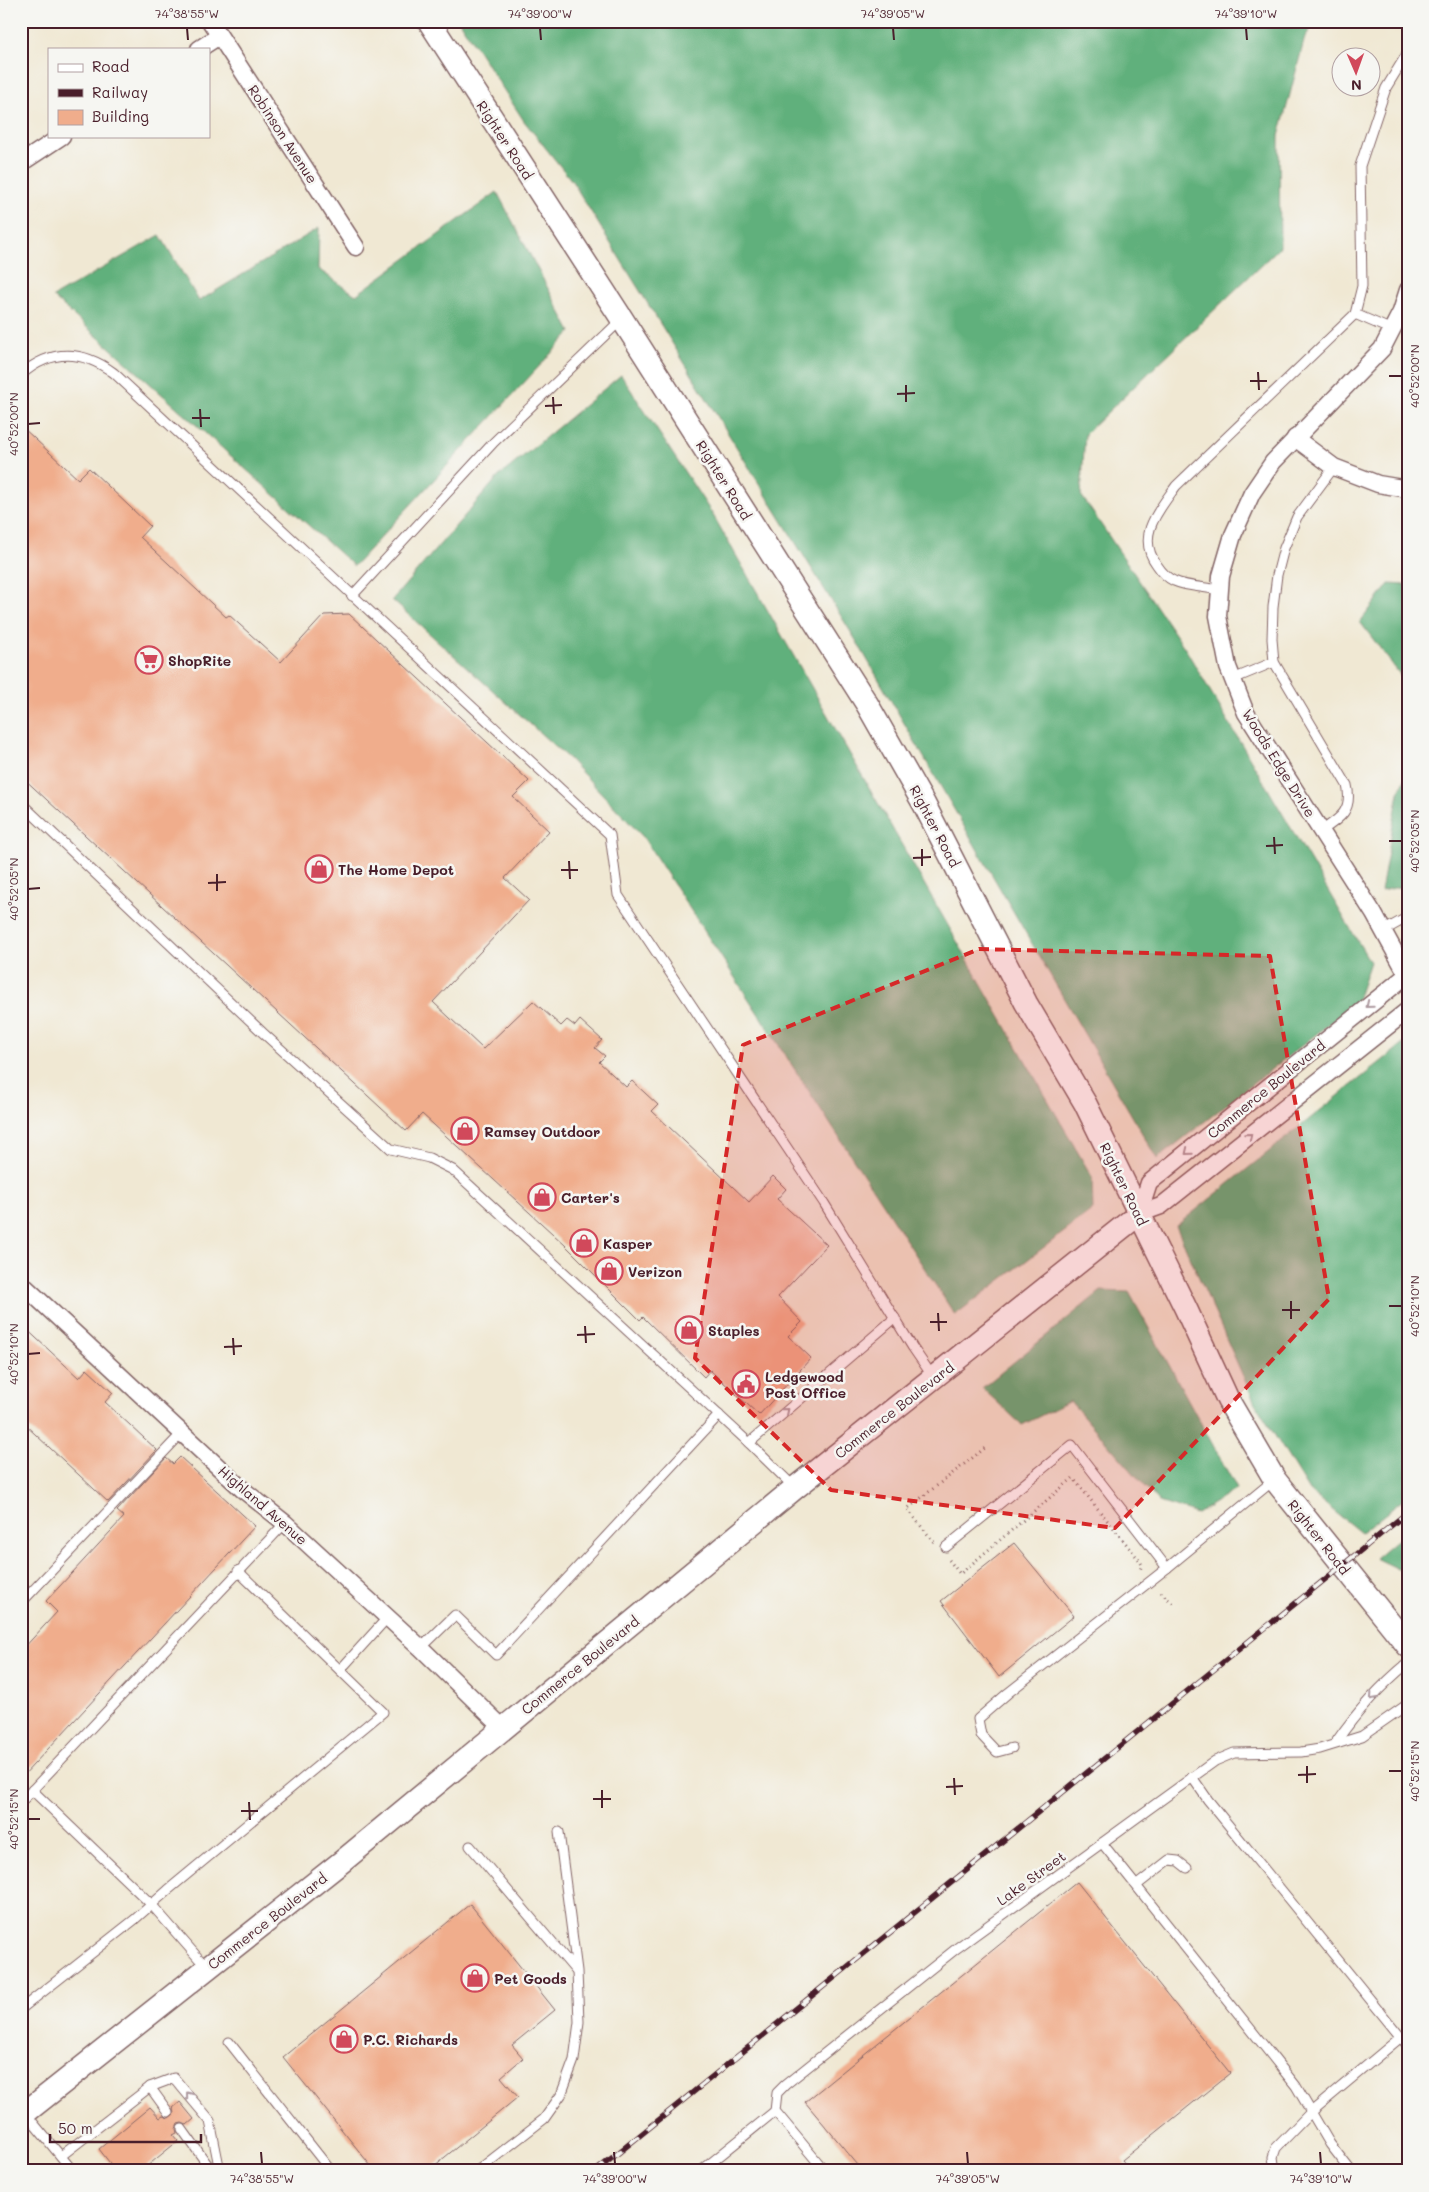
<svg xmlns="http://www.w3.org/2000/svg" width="1429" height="2192" font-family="Mali,sans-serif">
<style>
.forest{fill:#60b07b;stroke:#556853}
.building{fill:#f0ad8c}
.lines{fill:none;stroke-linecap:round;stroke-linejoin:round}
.lane-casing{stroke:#846566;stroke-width:11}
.street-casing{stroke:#846566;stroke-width:19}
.secondary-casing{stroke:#846566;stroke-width:25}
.path{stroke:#846566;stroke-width:3;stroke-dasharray:1 4;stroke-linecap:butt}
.lane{stroke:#fff;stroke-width:9}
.street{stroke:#fff;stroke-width:16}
.secondary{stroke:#fff;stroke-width:22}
.rail-casing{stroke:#4a1f2b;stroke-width:5.5}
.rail{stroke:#f6f6f2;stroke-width:4;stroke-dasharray:11;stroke-linecap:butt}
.oneway{stroke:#ae9aa0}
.marked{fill:#d62828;fill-opacity:0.2;stroke:#d62828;stroke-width:4;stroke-dasharray:10 6;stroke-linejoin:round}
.ticks{fill:none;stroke:#4a1f2b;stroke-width:2}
.labels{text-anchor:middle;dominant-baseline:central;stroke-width:5;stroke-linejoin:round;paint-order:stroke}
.street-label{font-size:14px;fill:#4a1f2b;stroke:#f6f6f2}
.poi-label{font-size:14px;font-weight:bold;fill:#4a1f2b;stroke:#f6f6f2;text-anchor:start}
.neatline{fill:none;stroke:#4a1f2b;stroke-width:2}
.ticks-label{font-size:12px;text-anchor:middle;fill:#4a1f2b}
</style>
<rect width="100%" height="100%" fill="#f6f6f2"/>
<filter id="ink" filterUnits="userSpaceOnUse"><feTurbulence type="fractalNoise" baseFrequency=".02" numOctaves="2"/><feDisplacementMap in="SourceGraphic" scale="10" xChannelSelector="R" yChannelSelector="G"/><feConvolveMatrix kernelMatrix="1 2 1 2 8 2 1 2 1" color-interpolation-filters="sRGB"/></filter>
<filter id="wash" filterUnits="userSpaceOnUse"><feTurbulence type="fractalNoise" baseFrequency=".0096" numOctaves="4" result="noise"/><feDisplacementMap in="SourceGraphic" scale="20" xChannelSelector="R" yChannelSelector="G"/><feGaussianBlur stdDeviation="1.12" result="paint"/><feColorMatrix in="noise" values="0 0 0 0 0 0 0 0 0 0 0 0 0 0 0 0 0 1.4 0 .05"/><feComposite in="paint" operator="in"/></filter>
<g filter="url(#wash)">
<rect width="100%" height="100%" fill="#f0e8d3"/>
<g class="forest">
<path d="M 459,21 L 1316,21 L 1305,37 L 1279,136 L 1280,247 L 1085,434 L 1081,495 L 1186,650 L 1370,962 L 1356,1003 L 1157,1159 L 857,642 L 572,181 L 524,121 Z"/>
<path d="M 497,192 L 571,332 L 354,566 L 53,297 L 160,235 L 199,301 L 319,228 L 318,269 L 356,295 Z"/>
<path d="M 621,375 L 713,515 L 1092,1177 L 1093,1210 L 955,1315 L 643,837 L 569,759 L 392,600 L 498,477 Z"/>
<path d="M 1389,584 L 1408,585 L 1408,685 L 1360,622 Z"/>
<path d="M 1408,773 L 1408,885 L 1381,891 L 1399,792 Z"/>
<path d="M 1408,1040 L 1408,1496 L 1361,1533 L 1309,1491 L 1255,1403 L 1176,1226 Z"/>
<path d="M 1101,1291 L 1129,1292 L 1237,1489 L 1197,1514 L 1159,1502 L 1070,1401 L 1022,1425 L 982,1388 Z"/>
<path d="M 1408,1530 L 1408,1574 L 1375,1558 Z"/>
</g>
<g id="blocks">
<g class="building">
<path d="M 21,426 L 78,479 L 89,468 L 150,526 L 140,537 L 226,617 L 229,615 L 281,662 L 324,615 L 349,614 L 529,781 L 513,797 L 549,831 L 505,878 L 529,900 L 433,1002 L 483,1049 L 533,1001 L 561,1026 L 567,1020 L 575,1026 L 580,1020 L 602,1040 L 595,1048 L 605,1056 L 599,1062 L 626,1087 L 632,1081 L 658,1105 L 652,1111 L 749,1202 L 773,1176 L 786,1189 L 777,1199 L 827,1245 L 778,1297 L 802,1322 L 788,1336 L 811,1358 L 759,1415 L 710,1370 L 704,1377 L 643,1317 L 640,1320 L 565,1245 L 422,1114 L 406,1131 L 21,776 Z"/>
<path d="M 21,1324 L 79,1378 L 87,1369 L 113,1393 L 105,1402 L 157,1450 L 108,1502 L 21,1421 Z"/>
<path d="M 180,1457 L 255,1526 L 21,1778 L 21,1651 L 57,1612 L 46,1601 L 124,1517 L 117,1511 L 166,1458 L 173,1464 Z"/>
<path d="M 1014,1543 L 1074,1616 L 999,1677 L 941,1601 Z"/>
<path d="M 1077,1882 L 1230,2073 L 1122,2160 L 1131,2171 L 863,2171 L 805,2102 Z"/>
<path d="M 470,1904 L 555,2010 L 512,2045 L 523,2058 L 501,2077 L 518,2097 L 428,2171 L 375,2171 L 283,2057 Z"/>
<path d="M 180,2102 L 194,2119 L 187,2125 L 182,2123 L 178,2124 L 176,2129 L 177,2133 L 173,2135 L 178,2141 L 141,2171 L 116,2171 L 99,2149 L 150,2107 L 160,2118 L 163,2116 L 169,2118 L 174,2114 L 173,2108 Z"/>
</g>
</g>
</g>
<g filter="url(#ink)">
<use href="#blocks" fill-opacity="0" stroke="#846566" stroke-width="1"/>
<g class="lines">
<g class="lane-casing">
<g id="lane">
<path d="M 1355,314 L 1392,330"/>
<path d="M 21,375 C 51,348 83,350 114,373 L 610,835 L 618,895 L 824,1203 L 913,1348 L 933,1377"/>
<path d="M 1220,590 C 1205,587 1187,587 1174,581 C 1167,578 1161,571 1157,565 C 1135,536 1159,510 1176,486 L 1355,314 L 1362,286 L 1360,166 L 1386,88 L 1408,52"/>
<path d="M 352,596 L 494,442 L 622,319"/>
<path d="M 1233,679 L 1274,662"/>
<path d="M 21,803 L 262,1032 L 391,1149 L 429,1158 L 453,1170 L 747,1441 L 795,1488"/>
<path d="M 1321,831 C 1341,818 1353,810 1347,785 L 1274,662 L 1272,639 L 1273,607 L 1277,575 L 1284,548 L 1297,517 L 1334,467"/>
<path d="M 1383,931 L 1408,917"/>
<path d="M 749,1443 L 895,1318"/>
<path d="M 946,1547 L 1072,1445 L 1167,1568"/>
<path d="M 21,1603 L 182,1433"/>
<path d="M 421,1648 L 455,1615 L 496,1655 L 719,1415"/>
<path d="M 340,1670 L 388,1617"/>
<path d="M 1336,1742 C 1356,1713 1380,1686 1408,1663"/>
<path d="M 1012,1748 L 997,1752 L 981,1735 L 978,1719 L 1008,1693 L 1167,1568 L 1274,1480"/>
<path d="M 1192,1777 L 1208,1800 L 1408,2046"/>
<path d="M 32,1790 L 151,1904 L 207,1968"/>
<path d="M 21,1802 L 285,1523"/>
<path d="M 1102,1843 L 1296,2086 L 1330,2144 L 1351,2171"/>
<path d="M 470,1846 L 576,1971"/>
<path d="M 1137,1885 L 1169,1860 L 1178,1861 L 1187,1868"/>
<path d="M 21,2009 L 134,1920 L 168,1890 L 383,1712 L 238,1571"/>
<path d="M 229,2042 L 331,2171"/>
<path d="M 150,2087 L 168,2112"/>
<path d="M 25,2113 L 73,2171"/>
<path d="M 182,2129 L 212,2171"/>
<path d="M 61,2156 L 150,2087 L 174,2078 L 210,2121 L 220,2171"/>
<path d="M 477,2171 L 544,2119 L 561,2095 L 574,2060 L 579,2022 L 577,1971 L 559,1832"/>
<path d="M 701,2171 L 775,2111"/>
<path d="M 825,2171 L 775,2111 L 777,2093 L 785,2085 L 957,1948 L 1215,1761 L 1234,1753 L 1301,1752 L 1320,1749 L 1362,1736 L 1408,1704"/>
<path d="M 1275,2171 L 1273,2157 L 1276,2148 L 1310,2113 L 1401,2037"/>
</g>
</g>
<g class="street-casing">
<g id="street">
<path d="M 210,21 L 356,247"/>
<path d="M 199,49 L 219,36"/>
<path d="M 21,163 L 62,136"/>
<path d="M 1408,290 L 1401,312 L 1382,349 L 1273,462 L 1252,493 L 1233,535 L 1221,576 L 1218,616 L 1228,667 L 1246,713 L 1374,914 L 1408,976"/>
<path d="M 1295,438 L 1334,467 L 1378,484 L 1408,489"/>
<path d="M 1139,1214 L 1149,1183 L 1407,975"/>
<path d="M 1139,1214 L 1161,1206 L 1408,1010"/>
<path d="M 21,1283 L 242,1489 L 285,1523 L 421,1648 L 503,1728"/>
</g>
</g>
<g class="secondary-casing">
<g id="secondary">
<path d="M 429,21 L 622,319 L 867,704 L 924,804 L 1026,1003 L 1085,1103 L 1186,1309 L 1228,1400 L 1275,1480 L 1408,1646"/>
<path d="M 21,2116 L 344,1860 L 795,1488 L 1139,1214"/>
</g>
</g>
<g class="path">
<path d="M 934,1542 L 907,1509 L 985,1448"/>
<path d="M 949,1560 L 960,1574 L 1073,1478 L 1140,1561 L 1142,1565 L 1140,1570"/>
<path d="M 1161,1592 L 1175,1606"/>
</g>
<use href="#lane" class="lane"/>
<use href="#street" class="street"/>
<use href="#secondary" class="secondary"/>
<g class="rail-casing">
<path id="rail" d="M 596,2171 L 1408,1512"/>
</g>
<use href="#rail" class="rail"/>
</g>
<defs><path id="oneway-chevron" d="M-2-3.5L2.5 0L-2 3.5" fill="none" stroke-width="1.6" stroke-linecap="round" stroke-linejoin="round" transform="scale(1.25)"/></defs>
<g class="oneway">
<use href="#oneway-chevron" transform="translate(1369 1005) rotate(141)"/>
<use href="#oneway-chevron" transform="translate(1249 1136) rotate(-39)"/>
<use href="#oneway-chevron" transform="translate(1188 1152) rotate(141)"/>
<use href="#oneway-chevron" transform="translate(786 1411) rotate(-40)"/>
<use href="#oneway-chevron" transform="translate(1373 1697) rotate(132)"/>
<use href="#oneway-chevron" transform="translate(189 2095) rotate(-129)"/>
</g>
</g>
<path class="marked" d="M 979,949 L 1270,956 L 1329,1299 L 1115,1528 L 831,1490 L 695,1358 L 743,1045 Z"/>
<path class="ticks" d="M 187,28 L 188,40M 540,28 L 541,40M 893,28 L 894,40M 1246,28 L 1247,40M 1258,372 L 1259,390M 1389,376 L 1402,376M 1250,381 L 1267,381M 906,385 L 906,402M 897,394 L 915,393M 553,397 L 554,414M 545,406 L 562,405M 200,409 L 201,427M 192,418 L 210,418M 28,424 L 40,423M 1274,837 L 1275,854M 1389,841 L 1402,841M 1266,846 L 1283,845M 922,849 L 922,866M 913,858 L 931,857M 569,861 L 570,879M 561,870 L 578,870M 217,874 L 217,891M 208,883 L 226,882M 28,889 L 40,888M 1291,1301 L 1291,1319M 1389,1306 L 1402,1306M 1282,1310 L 1300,1310M 938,1313 L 939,1331M 930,1322 L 947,1322M 585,1326 L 586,1343M 577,1335 L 595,1334M 233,1338 L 234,1355M 224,1347 L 242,1346M 28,1354 L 40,1353M 1307,1766 L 1307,1783M 1389,1771 L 1402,1771M 1298,1775 L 1316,1774M 954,1778 L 955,1795M 946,1787 L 963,1786M 602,1790 L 602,1808M 593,1799 L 611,1799M 249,1802 L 250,1820M 241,1811 L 258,1811M 28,1819 L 40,1819M 261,2152 L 262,2164M 614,2152 L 615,2164M 967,2152 L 968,2164M 1320,2152 L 1321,2164"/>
<defs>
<g id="supermarket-ring" transform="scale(1.4375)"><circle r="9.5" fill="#f6f6f2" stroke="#d1495b" stroke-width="1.5"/><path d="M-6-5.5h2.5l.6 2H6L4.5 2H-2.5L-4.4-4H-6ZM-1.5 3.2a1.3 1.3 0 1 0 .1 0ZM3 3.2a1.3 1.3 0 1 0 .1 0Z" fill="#d1495b"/></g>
<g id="shop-ring" transform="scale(1.4375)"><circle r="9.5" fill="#f6f6f2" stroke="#d1495b" stroke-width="1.5"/><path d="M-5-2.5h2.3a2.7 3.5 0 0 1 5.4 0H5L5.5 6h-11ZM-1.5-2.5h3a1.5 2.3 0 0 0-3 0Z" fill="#d1495b"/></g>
<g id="civic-ring" transform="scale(1.4375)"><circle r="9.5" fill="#f6f6f2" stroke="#d1495b" stroke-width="1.5"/><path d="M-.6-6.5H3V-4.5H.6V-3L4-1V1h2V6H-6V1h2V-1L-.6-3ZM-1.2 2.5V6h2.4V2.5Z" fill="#d1495b"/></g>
</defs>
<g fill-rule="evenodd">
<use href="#supermarket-ring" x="149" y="660"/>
<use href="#shop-ring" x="319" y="869"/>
<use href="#shop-ring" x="465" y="1131"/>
<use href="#shop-ring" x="542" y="1197"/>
<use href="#shop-ring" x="584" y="1243"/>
<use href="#shop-ring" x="609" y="1271"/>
<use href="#shop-ring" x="689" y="1330"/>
<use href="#civic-ring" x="746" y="1384"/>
<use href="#shop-ring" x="475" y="1978"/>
<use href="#shop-ring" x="344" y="2039"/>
</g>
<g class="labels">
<g class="street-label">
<text transform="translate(283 134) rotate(57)">Robinson Avenue</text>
<text transform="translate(505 140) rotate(57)">Righter Road</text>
<text transform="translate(724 480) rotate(58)">Righter Road</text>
<text transform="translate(1279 763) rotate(58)">Woods Edge Drive</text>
<text transform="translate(935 826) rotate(62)">Righter Road</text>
<text transform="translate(1266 1089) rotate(-39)">Commerce Boulevard</text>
<text transform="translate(1124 1184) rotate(64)">Righter Road</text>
<text transform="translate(894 1410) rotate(-38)">Commerce Boulevard</text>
<text transform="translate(263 1505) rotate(41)">Highland Avenue</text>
<text transform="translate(1319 1537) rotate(52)">Righter Road</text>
<text transform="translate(580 1665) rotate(-39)">Commerce Boulevard</text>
<text transform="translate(1031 1878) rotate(-36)">Lake Street</text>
<text transform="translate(267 1921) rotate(-38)">Commerce Boulevard</text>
</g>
<g class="poi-label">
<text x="168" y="660">ShopRite</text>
<text x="338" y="869">The Home Depot</text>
<text x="484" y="1131">Ramsey Outdoor</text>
<text x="561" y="1197">Carter's</text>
<text x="603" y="1243">Kasper</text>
<text x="628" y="1271">Verizon</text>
<text x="708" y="1330">Staples</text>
<text x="765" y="1376">Ledgewood<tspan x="765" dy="16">Post Office</tspan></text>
<text x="494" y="1978">Pet Goods</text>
<text x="363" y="2039">P.C. Richards</text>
</g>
</g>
<rect width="1429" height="2192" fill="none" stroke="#f6f6f2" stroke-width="55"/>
<rect x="48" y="48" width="162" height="90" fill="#f6f6f2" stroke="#b1a0a2"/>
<rect x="58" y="64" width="25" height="8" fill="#ffffff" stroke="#b1a0a2"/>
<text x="92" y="72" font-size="15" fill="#4a1f2b">Road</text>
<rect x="58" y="89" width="25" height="8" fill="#4a1f2b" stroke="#b1a0a2"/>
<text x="92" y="98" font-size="15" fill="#4a1f2b">Railway</text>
<rect x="58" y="110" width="25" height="15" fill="#f0ad8c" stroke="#b1a0a2"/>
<text x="92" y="122" font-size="15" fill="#4a1f2b">Building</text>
<g transform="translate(1356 72) rotate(178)"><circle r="24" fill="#f6f6f2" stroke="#b1a0a2"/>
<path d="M0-4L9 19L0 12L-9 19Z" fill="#d1495b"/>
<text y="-8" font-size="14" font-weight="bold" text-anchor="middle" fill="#4a1f2b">N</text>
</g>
<path d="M50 2134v8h151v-8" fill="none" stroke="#4a1f2b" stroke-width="2.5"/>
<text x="58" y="2134" font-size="15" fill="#4a1f2b" stroke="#f6f6f2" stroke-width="4" paint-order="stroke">50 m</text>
<rect x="28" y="28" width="1374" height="2136" class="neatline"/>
<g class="ticks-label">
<text x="187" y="18">74°38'55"W</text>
<text x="540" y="18">74°39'00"W</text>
<text x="893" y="18">74°39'05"W</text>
<text x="1246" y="18">74°39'10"W</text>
<text transform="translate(1415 376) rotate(-90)" y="4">40°52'00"N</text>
<text transform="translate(14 424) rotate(-90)" y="4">40°52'00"N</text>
<text transform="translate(1415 841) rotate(-90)" y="4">40°52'05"N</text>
<text transform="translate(14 889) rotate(-90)" y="4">40°52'05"N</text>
<text transform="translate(1415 1306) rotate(-90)" y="4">40°52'10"N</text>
<text transform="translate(14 1354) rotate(-90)" y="4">40°52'10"N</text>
<text transform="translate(1415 1771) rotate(-90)" y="4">40°52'15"N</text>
<text transform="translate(14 1819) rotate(-90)" y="4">40°52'15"N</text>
<text x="262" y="2183">74°38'55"W</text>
<text x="615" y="2183">74°39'00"W</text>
<text x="968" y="2183">74°39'05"W</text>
<text x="1321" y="2183">74°39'10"W</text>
</g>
</svg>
